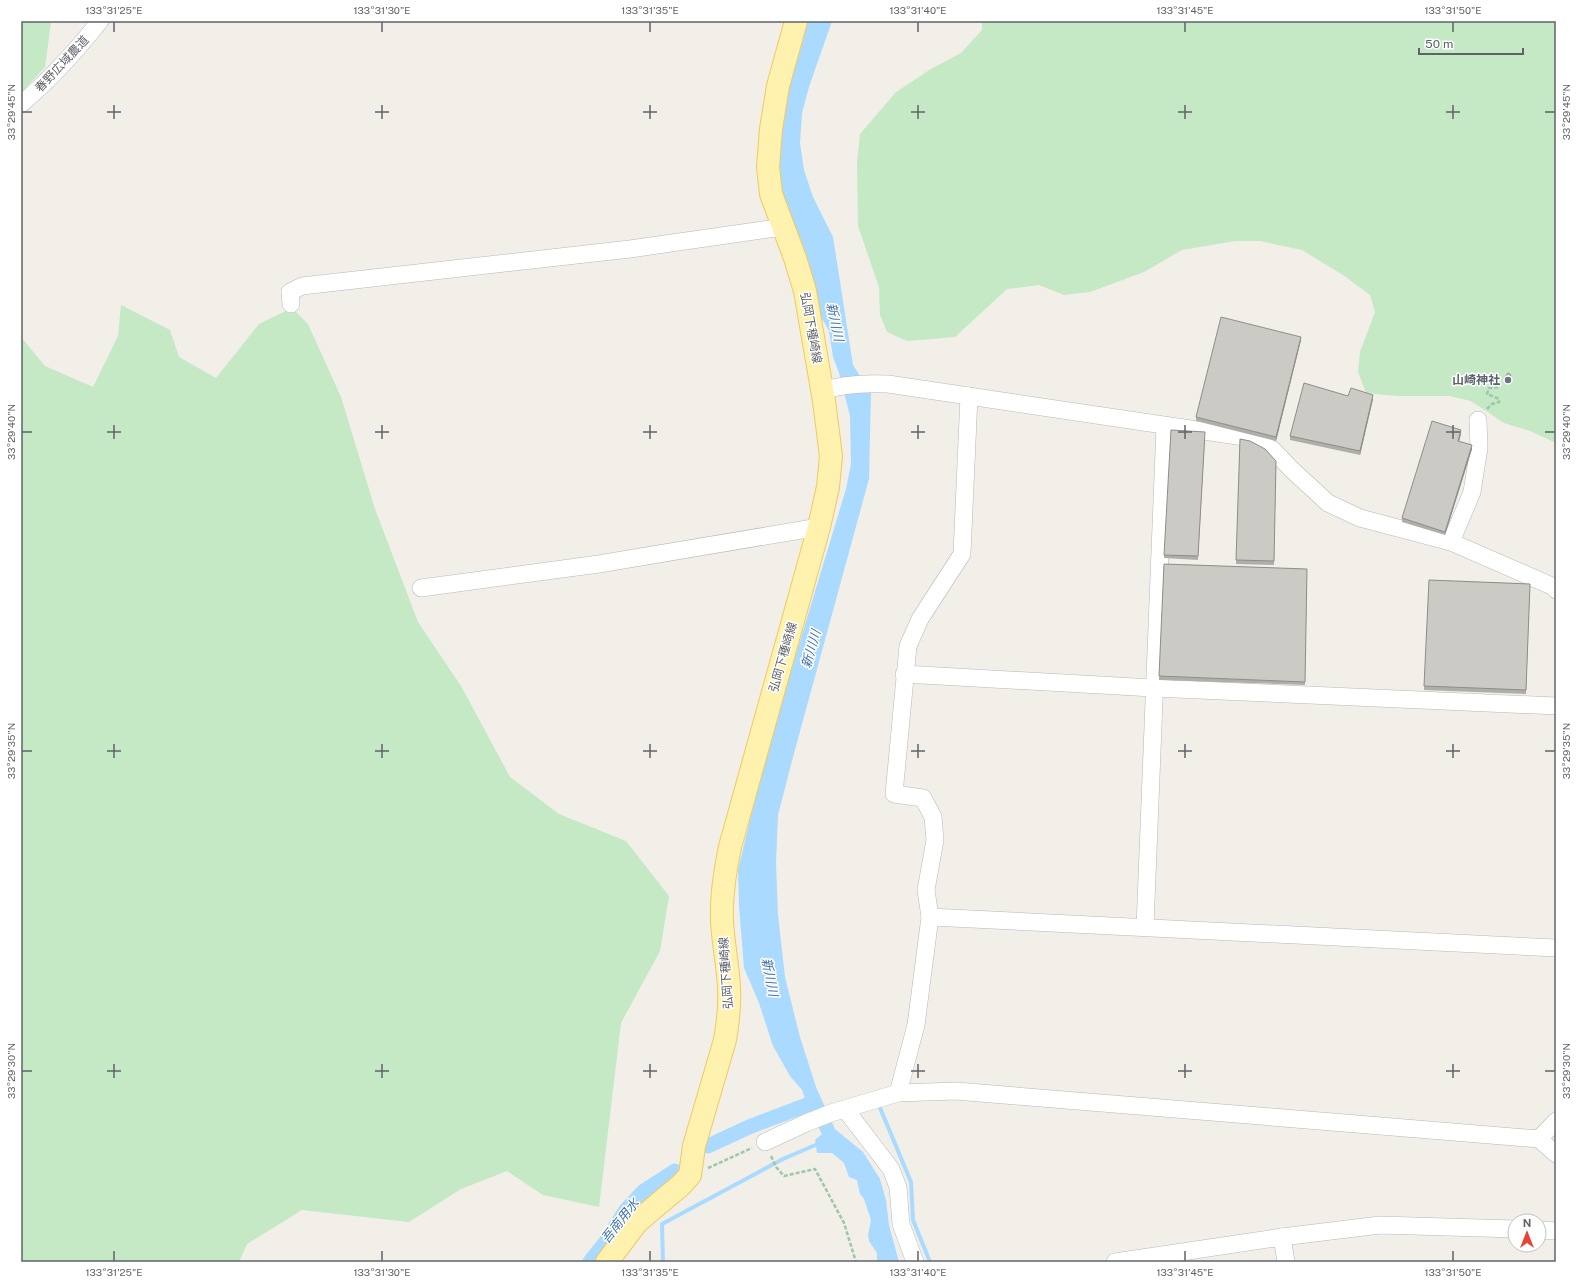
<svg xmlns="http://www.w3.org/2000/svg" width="1577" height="1283" font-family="'Public Sans','Noto Sans JP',sans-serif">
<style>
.green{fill:#c5e8c5}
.water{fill:#aadaff}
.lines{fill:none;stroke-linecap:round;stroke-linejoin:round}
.stream{stroke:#aadaff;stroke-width:4}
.canal{stroke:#aadaff;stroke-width:15}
.minor-casing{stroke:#b5b8bc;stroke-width:18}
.major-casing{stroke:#f2c960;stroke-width:24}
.path{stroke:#9cc7a9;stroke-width:2.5;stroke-dasharray:4 2;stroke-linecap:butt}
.minor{stroke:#fff;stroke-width:17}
.major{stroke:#fff2af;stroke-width:22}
.wall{fill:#afaea9}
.shaded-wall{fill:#8f8d8a}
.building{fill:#cccac5;stroke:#8f8d8a}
.ticks{fill:none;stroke:#5f6368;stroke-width:1.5}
.worship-dot{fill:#6b7280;stroke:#fff;stroke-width:1.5}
.labels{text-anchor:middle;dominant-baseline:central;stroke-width:3;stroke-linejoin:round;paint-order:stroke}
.street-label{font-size:12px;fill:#5f6368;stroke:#fff}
.worship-label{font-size:12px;font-weight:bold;fill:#5b616d;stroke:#fff;text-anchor:end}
.water-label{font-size:13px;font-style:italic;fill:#4174aa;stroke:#fff}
.neatline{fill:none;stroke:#5f6368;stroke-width:1.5}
.ticks-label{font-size:10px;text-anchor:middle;fill:#5f6368}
</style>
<rect width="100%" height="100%" fill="#f1efe8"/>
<g class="green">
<path d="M 21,21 L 51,22 L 45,67 L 21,93 Z"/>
<path d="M 982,21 L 1556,21 L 1556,443 L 1530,431 L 1504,423 L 1471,401 L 1449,396 L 1397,396 L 1366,393 L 1358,372 L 1360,352 L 1375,312 L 1370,295 L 1343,275 L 1302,250 L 1260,241 L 1235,241 L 1182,250 L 1144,272 L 1090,292 L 1064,295 L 1039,285 L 1007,289 L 955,337 L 907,341 L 887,332 L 880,315 L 879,287 L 858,226 L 857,162 L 860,134 L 896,92 L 931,69 L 961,53 L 982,30 Z"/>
<path d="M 121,305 L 170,330 L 179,357 L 216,378 L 259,324 L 292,308 L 308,324 L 341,397 L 375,509 L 418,622 L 461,686 L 510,777 L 559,814 L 626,841 L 669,896 L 660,951 L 621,1023 L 599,1207 L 543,1195 L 507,1171 L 461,1189 L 409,1222 L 302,1210 L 247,1244 L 239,1262 L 21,1262 L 21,337 L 45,366 L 93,387 L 118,336 Z"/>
</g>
<path class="water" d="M 808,21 L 832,21 L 809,87 L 802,113 L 800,143 L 804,170 L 813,197 L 833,237 L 853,365 L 871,393 L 869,479 L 793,757 L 778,815 L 776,863 L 778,915 L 785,977 L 800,1037 L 816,1087 L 835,1129 L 863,1152 L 880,1179 L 886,1200 L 889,1225 L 899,1262 L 877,1262 L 877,1253 L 869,1241 L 868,1235 L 871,1220 L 864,1199 L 860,1194 L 857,1180 L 849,1177 L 844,1163 L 832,1153 L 817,1153 L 815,1140 L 822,1134 L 809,1110 L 802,1090 L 790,1076 L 773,1046 L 759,1003 L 744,968 L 739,906 L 738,870 L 765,757 L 846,489 L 851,464 L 850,416 L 839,373 L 833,357 L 829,331 L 820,315 L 809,266 L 780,194 L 776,156 L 788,81 Z"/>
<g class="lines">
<g class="stream">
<path d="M 878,1103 L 911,1182 L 913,1220 L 930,1262"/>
<path d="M 663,1262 L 662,1224 L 783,1159 L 820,1143"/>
</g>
<g class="canal">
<path d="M 708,1146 L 749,1127 L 812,1103"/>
<path d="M 590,1262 L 605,1243 L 626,1210 L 644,1191 L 675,1171"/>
</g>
<g class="minor-casing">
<g id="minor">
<path d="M 21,104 C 51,79 76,51 100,21"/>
<path d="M 291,304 L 290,292 L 302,286 L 630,249 L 783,227"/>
<path d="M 822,391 C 842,384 867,383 888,384 L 1251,438 L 1273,450 L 1291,469 L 1328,503 L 1360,518 L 1451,542 L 1554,587 L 1556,590"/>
<path d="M 1451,542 L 1472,492 L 1479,448 L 1478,420"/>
<path d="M 421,588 L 599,564 L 819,527"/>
<path d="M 904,674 L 1153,688 L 1556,706"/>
<path d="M 930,917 L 1556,948"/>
<path d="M 1145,927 L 1165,426"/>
<path d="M 898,1093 L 916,1025 L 930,917 L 926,890 L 935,840 L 933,817 L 923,798 L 894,794 L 908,646 L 920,619 L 962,554 L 969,396"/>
<path d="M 845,1109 L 891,1169 L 898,1187 L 901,1224 L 915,1262"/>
<path d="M 1539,1139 L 1556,1121"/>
<path d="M 765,1142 L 806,1123 L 831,1113 L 898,1093 L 956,1091 L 1539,1139 L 1556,1154"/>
<path d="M 1539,1230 L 1556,1231"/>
<path d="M 1282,1237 L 1286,1262"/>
<path d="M 1115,1262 L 1282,1237 L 1380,1225 L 1515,1229"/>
</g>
</g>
<g class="major-casing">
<path id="major" d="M 607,1262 L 637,1222 L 681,1185 L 690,1175 L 694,1146 L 725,1040 C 728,1023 730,1006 729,988 C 728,965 723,943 722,920 C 721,895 725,871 730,847 L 819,527 L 828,487 L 831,456 L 824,401 L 805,291 L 795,258 L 771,194 L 768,167 L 771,129 L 778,86 L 796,21"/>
</g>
<g class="path">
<path d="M 1487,409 L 1492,404 L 1499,402 L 1499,399 L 1487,394 L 1489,388 L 1499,387"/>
<path d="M 771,1156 L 776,1167 L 784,1176 L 815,1169 L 844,1223 L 856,1262"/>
<path d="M 708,1168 L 752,1148"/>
</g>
<use href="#minor" class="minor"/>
<use href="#major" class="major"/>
</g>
<g class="wall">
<path d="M 1301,340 L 1276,441 L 1196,421 L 1196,417 Z"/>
<path d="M 1504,378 L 1511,379 L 1507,384 L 1504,382 Z"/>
<path d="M 1348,396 L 1373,399 L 1360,455 L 1290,440 L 1290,436 Z"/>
<path d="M 1461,434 L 1459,441 L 1472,449 L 1445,535 L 1402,522 L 1402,518 Z"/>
<path d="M 1205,436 L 1198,560 L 1164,558 L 1164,555 Z"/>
<path d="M 1240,439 L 1276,461 L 1274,565 L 1236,564 Z"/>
<path d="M 1164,564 L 1307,569 L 1305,685 L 1159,680 Z"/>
<path d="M 1429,580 L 1530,584 L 1526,694 L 1424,690 Z"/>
</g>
<g class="shaded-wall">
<path d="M 1301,337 L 1301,340 L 1276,441 L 1276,437 Z"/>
<path d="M 1511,375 L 1511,379 L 1507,384 L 1507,380 Z"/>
<path d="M 1373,395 L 1373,399 L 1360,455 L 1360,451 Z"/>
<path d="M 1461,430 L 1461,434 L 1458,445 L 1458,441 Z"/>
<path d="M 1472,445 L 1472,449 L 1445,535 L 1445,532 Z"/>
</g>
<g class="building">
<path d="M 1221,317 L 1301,337 L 1276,437 L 1196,417 Z"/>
<path d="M 1508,373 L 1511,375 L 1507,380 L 1504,378 Z"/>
<path d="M 1304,383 L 1348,396 L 1351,388 L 1373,395 L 1360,451 L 1290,436 Z"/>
<path d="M 1432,421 L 1461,430 L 1458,441 L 1472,445 L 1445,532 L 1402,518 Z"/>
<path d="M 1171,430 L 1205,432 L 1198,556 L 1164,555 Z"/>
<path d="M 1240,439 L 1250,441 L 1265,449 L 1276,461 L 1274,561 L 1236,560 Z"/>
<path d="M 1164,564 L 1307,569 L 1305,682 L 1159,676 Z"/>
<path d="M 1429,580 L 1530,584 L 1526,690 L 1424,686 Z"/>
</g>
<path class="ticks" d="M 114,22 L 114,32M 382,22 L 382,32M 650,22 L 650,32M 918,22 L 918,32M 1185,22 L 1185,32M 1453,22 L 1453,32M 114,105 L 114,119M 382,105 L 382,119M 650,105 L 650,119M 918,105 L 918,119M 1185,105 L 1185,119M 1453,105 L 1453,119M 22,112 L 32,112M 107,112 L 121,112M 375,112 L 389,112M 643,112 L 657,112M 911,112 L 925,112M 1178,112 L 1192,112M 1446,112 L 1460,112M 1545,112 L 1555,112M 114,425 L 114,439M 382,425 L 382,439M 650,425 L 650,439M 918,425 L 918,439M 1185,425 L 1185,439M 1453,425 L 1453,439M 22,432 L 32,432M 107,432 L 121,432M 375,432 L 389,432M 643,432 L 657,432M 911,432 L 925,432M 1178,432 L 1192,432M 1446,432 L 1460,432M 1545,432 L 1555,432M 114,744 L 114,758M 382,744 L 382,758M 650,744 L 650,758M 918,744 L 918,758M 1185,744 L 1185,758M 1453,744 L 1453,758M 22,751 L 32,751M 107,751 L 121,751M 375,751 L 389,751M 643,751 L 657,751M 911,751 L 925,751M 1178,751 L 1192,751M 1446,751 L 1460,751M 1545,751 L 1555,751M 114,1064 L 114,1078M 382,1064 L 382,1078M 650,1064 L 650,1078M 918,1064 L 918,1078M 1185,1064 L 1185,1078M 1453,1064 L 1453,1078M 22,1071 L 32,1071M 107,1071 L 121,1071M 375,1071 L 389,1071M 643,1071 L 657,1071M 911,1071 L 925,1071M 1178,1071 L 1192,1071M 1446,1071 L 1460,1071M 1545,1071 L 1555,1071M 114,1251 L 114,1261M 382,1251 L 382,1261M 650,1251 L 650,1261M 918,1251 L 918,1261M 1185,1251 L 1185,1261M 1453,1251 L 1453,1261"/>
<circle class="worship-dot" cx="1508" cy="380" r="4"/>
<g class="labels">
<g class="street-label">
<text transform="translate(62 64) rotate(-47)">春野広域農道</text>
<text transform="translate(811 328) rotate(80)">弘岡下種崎線</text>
<text transform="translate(783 657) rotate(-74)">弘岡下種崎線</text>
<text transform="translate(726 973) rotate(-94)">弘岡下種崎線</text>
</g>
<g class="worship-label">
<text x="1500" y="380">山崎神社</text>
</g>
<g class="water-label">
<text transform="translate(835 322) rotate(78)">新川川</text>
<text transform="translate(811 649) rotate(-74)">新川川</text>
<text transform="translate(770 977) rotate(79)">新川川</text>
<text transform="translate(620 1221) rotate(-52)">吾南用水</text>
</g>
</g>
<rect width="1577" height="1283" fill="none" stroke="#ffffff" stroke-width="44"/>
<g transform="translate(1527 1233)"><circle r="19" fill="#ffffff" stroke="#bfc1c3"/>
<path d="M0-3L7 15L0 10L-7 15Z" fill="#ea4335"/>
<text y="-6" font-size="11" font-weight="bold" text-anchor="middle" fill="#5f6368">N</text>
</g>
<path d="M1419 48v6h104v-6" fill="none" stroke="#5f6368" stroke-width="2"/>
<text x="1425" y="48" font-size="12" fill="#5f6368" stroke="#ffffff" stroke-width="3" paint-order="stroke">50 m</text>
<rect x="22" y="22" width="1533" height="1239" class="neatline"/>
<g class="ticks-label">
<text x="114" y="14">133°31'25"E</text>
<text x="382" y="14">133°31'30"E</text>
<text x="650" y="14">133°31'35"E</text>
<text x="918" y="14">133°31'40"E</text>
<text x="1185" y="14">133°31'45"E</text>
<text x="1453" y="14">133°31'50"E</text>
<text transform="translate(11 112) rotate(-90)" y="4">33°29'45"N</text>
<text transform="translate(1566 112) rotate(-90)" y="4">33°29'45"N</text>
<text transform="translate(11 432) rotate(-90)" y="4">33°29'40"N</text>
<text transform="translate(1566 432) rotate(-90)" y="4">33°29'40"N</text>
<text transform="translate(11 751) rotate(-90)" y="4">33°29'35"N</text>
<text transform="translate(1566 751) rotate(-90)" y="4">33°29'35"N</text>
<text transform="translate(11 1071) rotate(-90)" y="4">33°29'30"N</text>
<text transform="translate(1566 1071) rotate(-90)" y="4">33°29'30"N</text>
<text x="114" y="1276">133°31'25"E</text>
<text x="382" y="1276">133°31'30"E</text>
<text x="650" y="1276">133°31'35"E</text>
<text x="918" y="1276">133°31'40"E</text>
<text x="1185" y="1276">133°31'45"E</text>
<text x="1453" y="1276">133°31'50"E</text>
</g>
</svg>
